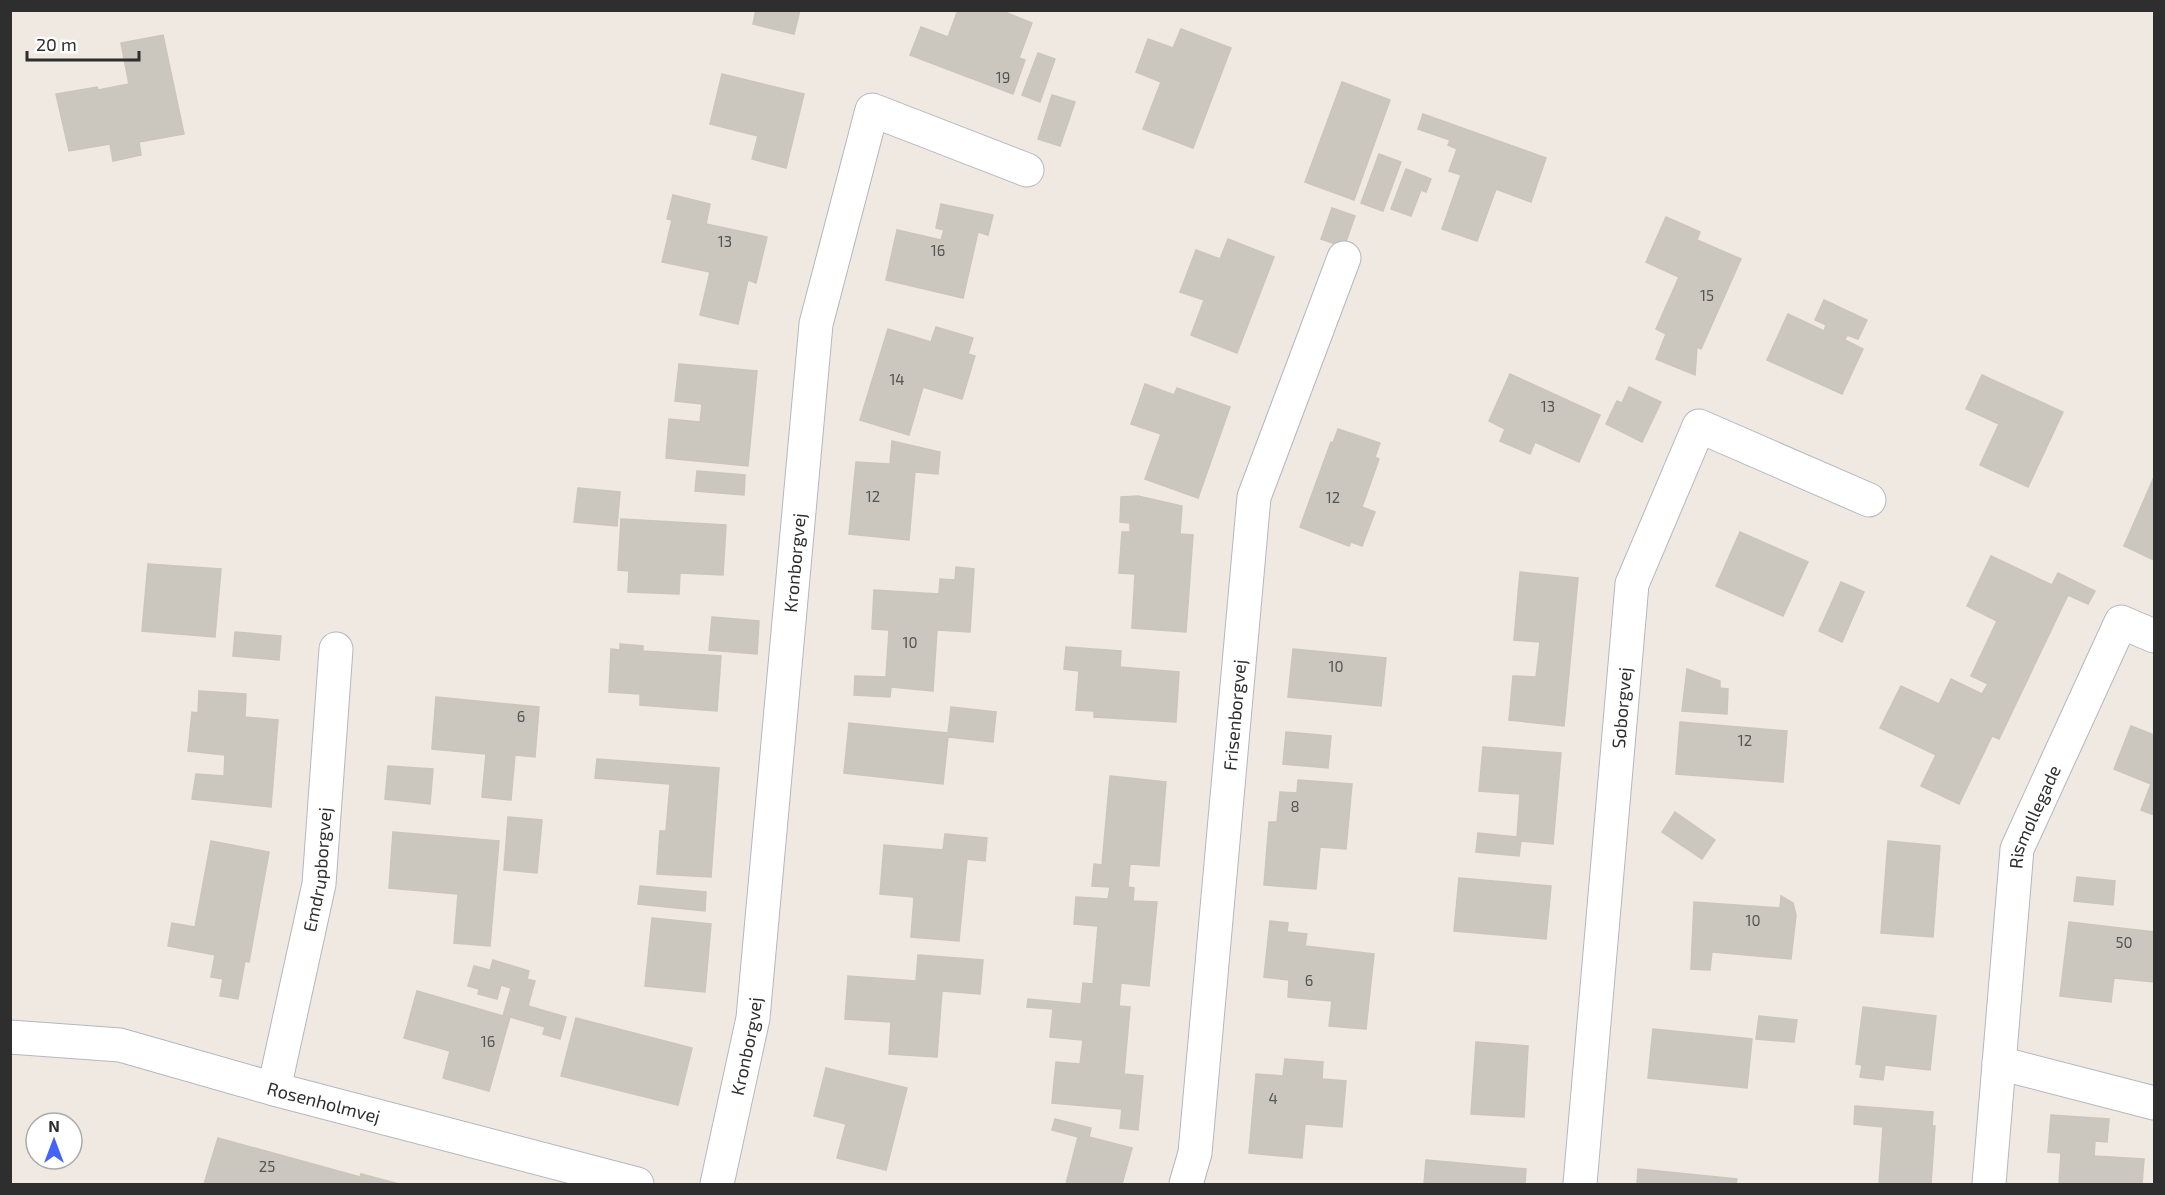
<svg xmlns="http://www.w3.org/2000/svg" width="2165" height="1195" font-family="'Exo 2',sans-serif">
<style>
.building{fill:#cbc7bf;stroke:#cbc5ba;stroke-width:1.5}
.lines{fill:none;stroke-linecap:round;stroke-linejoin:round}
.minor-casing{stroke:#b4b7c1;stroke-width:35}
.minor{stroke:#fff;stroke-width:33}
.labels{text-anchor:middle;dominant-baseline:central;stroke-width:4.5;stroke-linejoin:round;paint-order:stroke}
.number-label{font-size:15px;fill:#555452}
.street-label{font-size:18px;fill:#2e2e2e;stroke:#fff}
</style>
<rect width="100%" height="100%" fill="#efe9e1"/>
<g class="building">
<path d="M 756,10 L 800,10 L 794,34 L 753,24 Z"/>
<path d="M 958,10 L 1000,10 L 1032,23 L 1019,58 L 1025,60 L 1013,94 L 910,55 L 921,27 L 948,37 Z"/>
<path d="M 1181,29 L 1231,48 L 1193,148 L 1143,129 L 1161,82 L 1136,72 L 1148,39 L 1173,48 Z"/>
<path d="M 163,35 L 184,134 L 139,142 L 141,155 L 113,161 L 110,144 L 69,151 L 56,94 L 97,87 L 98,90 L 129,84 L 121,43 Z"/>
<path d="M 1038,53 L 1055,59 L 1040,102 L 1022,95 Z"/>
<path d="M 722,74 L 804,94 L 786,168 L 752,159 L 758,136 L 710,124 Z"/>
<path d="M 1342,82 L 1390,100 L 1354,200 L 1305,182 Z"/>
<path d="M 1052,95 L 1075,102 L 1060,146 L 1038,139 Z"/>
<path d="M 1423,114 L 1546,158 L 1531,202 L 1496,189 L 1477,241 L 1442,229 L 1461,175 L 1449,171 L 1457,149 L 1448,145 L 1450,140 L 1418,129 Z"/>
<path d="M 1379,154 L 1401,162 L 1383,211 L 1361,203 Z"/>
<path d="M 1406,169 L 1431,179 L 1426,192 L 1421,190 L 1411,216 L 1391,209 Z"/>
<path d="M 673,195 L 710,204 L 706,224 L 767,237 L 756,283 L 748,280 L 738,324 L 700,315 L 710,272 L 662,262 L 672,220 L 667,219 Z"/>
<path d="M 941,204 L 993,215 L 988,235 L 978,232 L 963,298 L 886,280 L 897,230 L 941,240 L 944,230 L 936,228 Z"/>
<path d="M 1332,208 L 1355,216 L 1344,247 L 1321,239 Z"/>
<path d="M 1666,217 L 1700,232 L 1697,240 L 1741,259 L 1701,349 L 1697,347 L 1695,375 L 1656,359 L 1666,334 L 1656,329 L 1679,277 L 1646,262 Z"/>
<path d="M 1228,239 L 1274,257 L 1237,353 L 1191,335 L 1204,300 L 1180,292 L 1196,250 L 1220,259 Z"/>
<path d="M 1824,300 L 1867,320 L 1858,339 L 1847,335 L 1845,340 L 1863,349 L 1842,394 L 1767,360 L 1788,314 L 1824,331 L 1826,325 L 1815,320 Z"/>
<path d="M 936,327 L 973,338 L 968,354 L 975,356 L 962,399 L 923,387 L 909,435 L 860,420 L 888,329 L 931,342 Z"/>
<path d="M 679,364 L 757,371 L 748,466 L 666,458 L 669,419 L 700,422 L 702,404 L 675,401 Z"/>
<path d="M 1510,374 L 1600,415 L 1579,462 L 1535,442 L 1530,454 L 1500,441 L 1505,429 L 1489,421 Z"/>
<path d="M 1982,375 L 2063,412 L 2028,487 L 1980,465 L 1999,424 L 1966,409 Z"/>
<path d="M 1145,384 L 1174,395 L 1177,388 L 1230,407 L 1198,498 L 1145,479 L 1161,434 L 1131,424 Z"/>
<path d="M 1629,387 L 1661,402 L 1642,442 L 1606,424 L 1617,401 L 1622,403 Z"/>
<path d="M 1338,429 L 1380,443 L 1375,457 L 1379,459 L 1362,507 L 1375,512 L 1362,546 L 1351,542 L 1349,546 L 1300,527 L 1331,442 L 1333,443 Z"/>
<path d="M 892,441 L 940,452 L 938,474 L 915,472 L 909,540 L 849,534 L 856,462 L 890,464 Z"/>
<path d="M 697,471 L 745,475 L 744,495 L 695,491 Z"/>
<path d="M 2154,477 L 2154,560 L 2124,546 Z"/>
<path d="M 578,488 L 620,492 L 617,526 L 574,522 Z"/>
<path d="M 1138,496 L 1182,506 L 1180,534 L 1193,535 L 1186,632 L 1132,628 L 1135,574 L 1119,573 L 1122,532 L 1130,532 L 1130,523 L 1120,522 L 1121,497 Z"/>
<path d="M 621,519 L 726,525 L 723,575 L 680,573 L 679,594 L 628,592 L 629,571 L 618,570 Z"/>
<path d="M 1740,532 L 1808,562 L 1783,616 L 1716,586 Z"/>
<path d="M 1991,556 L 2052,585 L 2058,573 L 2095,591 L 2088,604 L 2068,595 L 1999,739 L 1992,736 L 1959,804 L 1921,786 L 1936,755 L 1880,728 L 1901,686 L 1939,704 L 1951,679 L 1982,694 L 1988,684 L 1971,676 L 1997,621 L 1967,606 Z"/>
<path d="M 148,564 L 221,569 L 215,637 L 142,631 Z"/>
<path d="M 956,567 L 974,569 L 970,632 L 937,630 L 933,691 L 891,687 L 890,697 L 854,695 L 855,676 L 886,677 L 889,630 L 872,629 L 874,590 L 939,594 L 940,579 L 955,580 Z"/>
<path d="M 1520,572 L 1578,578 L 1564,726 L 1509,720 L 1513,676 L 1536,677 L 1540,642 L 1514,640 Z"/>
<path d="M 1841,582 L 1864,592 L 1842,642 L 1819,631 Z"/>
<path d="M 712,617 L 759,621 L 757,654 L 709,650 Z"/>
<path d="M 235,632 L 281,636 L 279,660 L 233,656 Z"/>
<path d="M 620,644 L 643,646 L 643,651 L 721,656 L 717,711 L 640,705 L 640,694 L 609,692 L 611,649 L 620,650 Z"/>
<path d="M 1066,647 L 1121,651 L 1120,667 L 1179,672 L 1176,722 L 1094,717 L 1094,711 L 1076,710 L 1079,671 L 1064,669 Z"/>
<path d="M 1293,649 L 1386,658 L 1381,706 L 1288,697 Z"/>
<path d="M 1687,669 L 1720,681 L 1720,688 L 1728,689 L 1727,714 L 1682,711 Z"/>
<path d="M 199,691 L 246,694 L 245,717 L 278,720 L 271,807 L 192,799 L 196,774 L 224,776 L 225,755 L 188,751 L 192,712 L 198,713 Z"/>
<path d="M 436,697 L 539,707 L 535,757 L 515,755 L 511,800 L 482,797 L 486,754 L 432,749 Z"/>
<path d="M 951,707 L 996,712 L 993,742 L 948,737 L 943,784 L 844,773 L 849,723 L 948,733 Z"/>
<path d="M 1680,722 L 1787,731 L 1783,782 L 1676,774 Z"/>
<path d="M 2131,726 L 2154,735 L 2154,815 L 2141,810 L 2151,784 L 2114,769 Z"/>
<path d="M 1286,732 L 1331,736 L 1328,768 L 1283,764 Z"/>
<path d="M 1483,747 L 1561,753 L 1553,844 L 1521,841 L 1519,856 L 1476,852 L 1478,833 L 1517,837 L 1520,794 L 1479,791 Z"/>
<path d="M 597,759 L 719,768 L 711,877 L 657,874 L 660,831 L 666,831 L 670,784 L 595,778 Z"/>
<path d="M 388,766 L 433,769 L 430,804 L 385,799 Z"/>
<path d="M 1110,776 L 1166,782 L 1159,866 L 1130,864 L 1128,887 L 1134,888 L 1133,901 L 1157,902 L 1149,986 L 1121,983 L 1119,1006 L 1130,1007 L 1124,1074 L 1143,1076 L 1138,1130 L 1120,1128 L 1122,1109 L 1052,1103 L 1056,1062 L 1080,1064 L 1083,1040 L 1050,1037 L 1053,1009 L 1027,1007 L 1028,999 L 1081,1004 L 1083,983 L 1093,984 L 1098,926 L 1074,924 L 1076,897 L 1108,899 L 1110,887 L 1092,886 L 1094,864 L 1102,865 Z"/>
<path d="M 1298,780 L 1352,784 L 1346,849 L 1320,847 L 1316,889 L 1264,885 L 1269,822 L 1277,822 L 1280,792 L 1297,793 Z"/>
<path d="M 1675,812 L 1715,840 L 1702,859 L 1662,832 Z"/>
<path d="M 508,817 L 542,820 L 537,873 L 504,870 Z"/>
<path d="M 393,832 L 499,841 L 490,946 L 454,943 L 458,894 L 389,888 Z"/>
<path d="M 945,834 L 987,838 L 985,861 L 967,859 L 959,941 L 911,937 L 914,897 L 880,894 L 884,845 L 943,850 Z"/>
<path d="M 211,841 L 269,852 L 249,962 L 245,961 L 238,999 L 220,996 L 223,979 L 211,977 L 215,955 L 168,946 L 172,923 L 195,927 Z"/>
<path d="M 1888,841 L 1940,846 L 1933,937 L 1881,933 Z"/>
<path d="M 2077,877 L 2115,881 L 2113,905 L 2074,901 Z"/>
<path d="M 1459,878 L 1551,886 L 1546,939 L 1454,931 Z"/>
<path d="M 640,886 L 706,892 L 705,911 L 638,904 Z"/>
<path d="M 1781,896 L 1793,903 L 1796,915 L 1791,959 L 1712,952 L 1710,970 L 1691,969 L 1694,902 L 1780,908 Z"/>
<path d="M 652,918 L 711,924 L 705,992 L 645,986 Z"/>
<path d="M 1270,921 L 1288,923 L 1287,932 L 1307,934 L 1305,946 L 1374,954 L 1366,1029 L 1329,1026 L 1332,1001 L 1288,997 L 1289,980 L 1264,977 Z"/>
<path d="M 2069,922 L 2154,932 L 2154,982 L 2114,978 L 2111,1002 L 2060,996 Z"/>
<path d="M 918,955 L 983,960 L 980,994 L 942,991 L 937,1057 L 889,1054 L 891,1022 L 845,1019 L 848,976 L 916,981 Z"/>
<path d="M 493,960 L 529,971 L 527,979 L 535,981 L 528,1006 L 566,1017 L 560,1039 L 543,1034 L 545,1027 L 510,1017 L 489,1091 L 443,1078 L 450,1051 L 404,1038 L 417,991 L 503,1016 L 511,988 L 501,985 L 497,999 L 478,994 L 479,989 L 468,986 L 474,966 L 490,970 Z"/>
<path d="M 1863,1007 L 1936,1016 L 1930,1070 L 1885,1065 L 1883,1080 L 1860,1077 L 1862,1065 L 1856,1064 Z"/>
<path d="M 1759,1016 L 1797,1020 L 1794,1042 L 1756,1039 Z"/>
<path d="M 576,1018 L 692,1048 L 678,1105 L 561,1076 Z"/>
<path d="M 1653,1029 L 1752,1039 L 1747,1088 L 1648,1078 Z"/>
<path d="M 1476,1042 L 1528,1046 L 1524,1117 L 1471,1114 Z"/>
<path d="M 1285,1059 L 1323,1062 L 1322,1079 L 1346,1081 L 1342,1127 L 1305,1124 L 1302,1158 L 1249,1153 L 1256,1074 L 1283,1076 Z"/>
<path d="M 826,1068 L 907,1088 L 886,1170 L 837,1158 L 846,1124 L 814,1116 Z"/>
<path d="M 1855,1106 L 1933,1112 L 1932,1126 L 1935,1126 L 1931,1184 L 1864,1184 L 1879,1184 L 1883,1127 L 1854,1124 Z"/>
<path d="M 2051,1115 L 2109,1119 L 2107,1142 L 2095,1141 L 2094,1156 L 2144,1159 L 2142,1184 L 2059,1184 L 2061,1153 L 2048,1152 Z"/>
<path d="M 1055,1119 L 1091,1128 L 1089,1137 L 1132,1148 L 1122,1184 L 1066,1184 L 1078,1137 L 1052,1130 Z"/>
<path d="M 218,1138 L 360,1177 L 361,1174 L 399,1184 L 204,1184 Z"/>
<path d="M 1426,1160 L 1526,1169 L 1525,1184 L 1424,1184 Z"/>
<path d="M 1638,1169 L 1737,1179 L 1736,1184 L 1637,1184 Z"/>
</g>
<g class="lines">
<g class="minor-casing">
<g id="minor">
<path id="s1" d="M 10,1037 L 120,1045 L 274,1089 L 637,1184"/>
<path d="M 1999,1063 L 2154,1103"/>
<path id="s2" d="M 274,1089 L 319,884 L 336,649"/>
<path id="s3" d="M 717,1184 L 753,1018 L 816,324 L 872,110 L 1027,170"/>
<path id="s4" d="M 1186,1184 L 1195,1153 L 1254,497 L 1344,258"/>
<path id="s5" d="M 1580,1184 L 1632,584 L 1699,426 L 1869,500"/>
<path id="s6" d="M 1989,1184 L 2017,849 L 2121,622 L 2154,636"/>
</g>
</g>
<use href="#minor" class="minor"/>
</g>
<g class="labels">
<g class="number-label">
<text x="1003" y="77">19</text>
<text x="725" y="241">13</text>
<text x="938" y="250">16</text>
<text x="1707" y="295">15</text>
<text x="897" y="379">14</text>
<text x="1548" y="406">13</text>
<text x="873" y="496">12</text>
<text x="1333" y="497">12</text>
<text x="910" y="642">10</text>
<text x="1336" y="666">10</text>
<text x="521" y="716">6</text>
<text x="1745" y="740">12</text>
<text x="1295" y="806">8</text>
<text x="1753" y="920">10</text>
<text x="2124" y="942">50</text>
<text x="1309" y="980">6</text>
<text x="488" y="1041">16</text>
<text x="1273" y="1098">4</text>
<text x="267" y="1166">25</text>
</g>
<g class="street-label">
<text stroke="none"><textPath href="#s3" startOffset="627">Kronborgvej</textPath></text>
<text stroke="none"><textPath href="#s5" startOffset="478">Søborgvej</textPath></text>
<text stroke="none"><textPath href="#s4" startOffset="472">Frisenborgvej</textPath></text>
<text stroke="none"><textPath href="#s6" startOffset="372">Rismøllegade</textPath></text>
<text stroke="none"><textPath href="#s2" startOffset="224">Emdrupborgvej</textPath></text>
<text stroke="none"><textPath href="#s3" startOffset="141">Kronborgvej</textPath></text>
<text stroke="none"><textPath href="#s1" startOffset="322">Rosenholmvej</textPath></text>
</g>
</g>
<rect width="2165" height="1195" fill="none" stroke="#2e2e2e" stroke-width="24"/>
<g transform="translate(54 1141)"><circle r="28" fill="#ffffff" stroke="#ababab" stroke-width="1.5"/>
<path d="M0-4.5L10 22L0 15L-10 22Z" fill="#4264fb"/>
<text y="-9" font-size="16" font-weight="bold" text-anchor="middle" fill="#2e2e2e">N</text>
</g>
<path d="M27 51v9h112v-9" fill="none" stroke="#2e2e2e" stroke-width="3"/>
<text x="36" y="51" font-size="18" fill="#2e2e2e" stroke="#ffffff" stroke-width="4.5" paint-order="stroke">20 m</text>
</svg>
